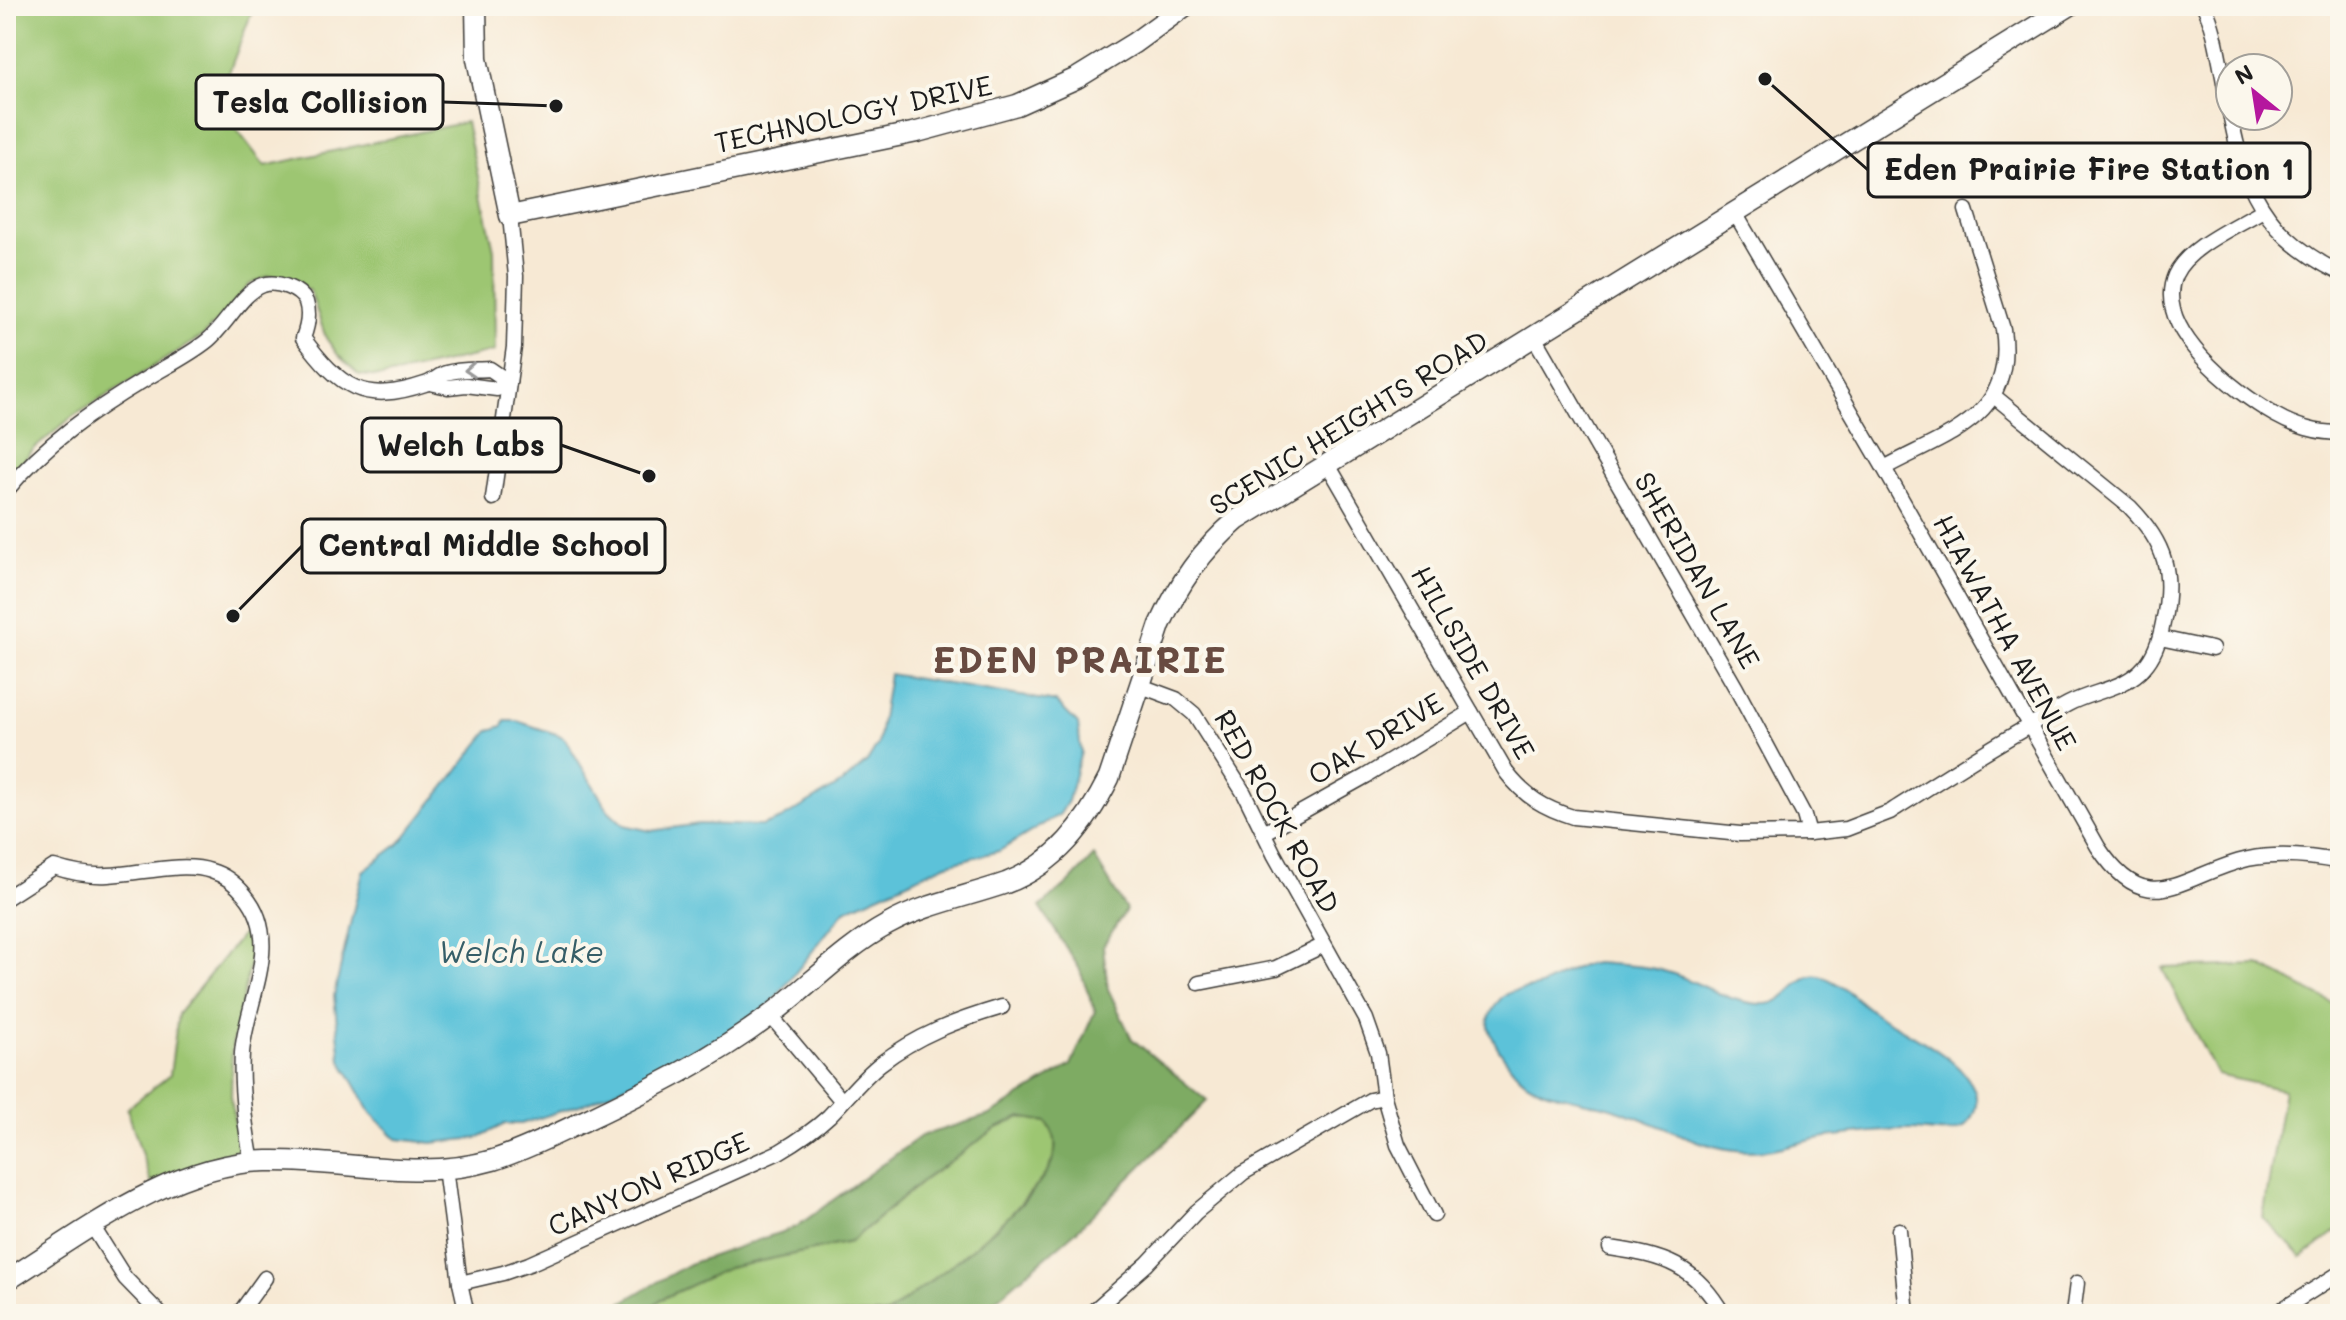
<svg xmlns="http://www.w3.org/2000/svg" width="2346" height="1320" font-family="Mali,sans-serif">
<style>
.green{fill:#9dc672;stroke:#5c7147;stroke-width:2}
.forest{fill:#7eab64;stroke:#4d6440;stroke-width:2}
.water{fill:#5cc2d9;stroke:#3c6f7a;stroke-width:2}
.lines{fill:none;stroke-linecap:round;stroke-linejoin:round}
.street-casing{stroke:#3d3b38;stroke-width:17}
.secondary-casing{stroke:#3d3b38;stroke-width:23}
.street{stroke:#fff;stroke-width:14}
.secondary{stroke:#fff;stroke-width:20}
.oneway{stroke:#999}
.labels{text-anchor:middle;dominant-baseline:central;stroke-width:8;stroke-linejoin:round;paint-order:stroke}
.street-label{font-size:28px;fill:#1c1c1c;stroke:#fbf7ec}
.water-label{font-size:30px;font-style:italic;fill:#365e68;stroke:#fbf7ec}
.district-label{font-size:36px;font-weight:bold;letter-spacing:2px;fill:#684b41;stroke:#fbf7ec}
.leader{fill:none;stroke:#1c1c1c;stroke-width:3}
.callout-dot{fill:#1c1c1c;stroke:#fbf7ec;stroke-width:3}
.callout{fill:#fbf7ec;stroke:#1c1c1c;stroke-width:3}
.callout-label{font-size:30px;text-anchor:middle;font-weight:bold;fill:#1c1c1c}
</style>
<rect width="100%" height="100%" fill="#fbf7ec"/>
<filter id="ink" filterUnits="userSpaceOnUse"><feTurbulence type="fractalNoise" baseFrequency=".0125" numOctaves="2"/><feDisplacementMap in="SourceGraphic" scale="16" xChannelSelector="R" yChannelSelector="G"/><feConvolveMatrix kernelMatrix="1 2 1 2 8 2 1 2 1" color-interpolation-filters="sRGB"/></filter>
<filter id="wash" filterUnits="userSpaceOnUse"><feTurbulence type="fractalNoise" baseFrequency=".006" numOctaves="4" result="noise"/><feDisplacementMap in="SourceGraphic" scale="32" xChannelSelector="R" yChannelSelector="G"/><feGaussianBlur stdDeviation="1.8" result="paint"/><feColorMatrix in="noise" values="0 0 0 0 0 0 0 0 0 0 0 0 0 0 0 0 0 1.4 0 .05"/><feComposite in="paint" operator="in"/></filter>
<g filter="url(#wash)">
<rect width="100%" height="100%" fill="#f7e9d4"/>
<g class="green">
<path d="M 6,6 L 254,6 L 217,104 L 265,166 L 466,122 L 494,250 L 495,351 L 382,377 L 359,375 L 338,355 L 326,338 L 310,291 L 286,277 L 269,276 L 250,284 L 204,335 L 72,417 L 34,449 L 6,480 Z"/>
<path d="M 245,931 L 255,939 L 232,1046 L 231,1100 L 239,1149 L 151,1183 L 127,1108 L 170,1075 L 178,1014 Z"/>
<path d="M 2259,965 L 2340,1007 L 2340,1229 L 2302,1257 L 2263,1218 L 2284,1090 L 2217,1075 L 2162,968 Z"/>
<path d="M 1021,1117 L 1047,1122 L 1055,1137 L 1055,1153 L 1047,1173 L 1012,1213 L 947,1270 L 887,1314 L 643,1314 L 661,1299 L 728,1268 L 850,1242 L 923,1181 L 995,1129 Z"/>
</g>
<path class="forest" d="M 1094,856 L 1126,910 L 1103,946 L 1108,989 L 1132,1039 L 1207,1101 L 1076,1231 L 979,1314 L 887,1314 C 927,1283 1048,1200 1055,1151 C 1057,1140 1053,1132 1047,1122 L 1021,1117 L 995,1129 L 922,1181 L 850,1242 L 728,1268 L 661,1299 L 643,1314 L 602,1314 L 689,1264 L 796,1227 L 921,1136 L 990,1115 L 1071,1065 L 1095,1011 L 1079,968 L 1040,907 L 1068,884 Z"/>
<g class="water">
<path d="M 889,674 L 1056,702 L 1078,724 L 1081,752 L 1068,801 L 1060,814 L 999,851 L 947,864 L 845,910 L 773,1001 L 743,1030 L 728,1034 L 668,1066 L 592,1101 L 521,1124 L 505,1124 L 477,1138 L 432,1143 L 397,1139 L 371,1113 L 341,1060 L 334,996 L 352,916 L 363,871 L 400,843 L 490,730 L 503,726 L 505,721 L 517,721 L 559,735 L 565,739 L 608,810 L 624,825 L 651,831 L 699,824 L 762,826 L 781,819 L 842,783 L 867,762 L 878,744 Z"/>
<path d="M 1595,963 C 1619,965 1644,965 1667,972 C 1700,981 1728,1004 1764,1004 C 1789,1005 1798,971 1819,976 C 1842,981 1860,1005 1879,1016 C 1907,1033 1991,1071 1974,1112 C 1972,1117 1968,1124 1964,1127 C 1951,1137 1927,1130 1911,1130 C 1883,1130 1854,1134 1826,1137 C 1808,1140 1791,1146 1773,1149 C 1713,1159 1672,1127 1617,1110 C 1589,1100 1558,1099 1530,1084 C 1516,1077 1486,1037 1489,1020 C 1490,1012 1499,999 1505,995 C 1515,988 1530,990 1540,986 C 1563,977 1568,967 1595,963 Z"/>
</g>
</g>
<g filter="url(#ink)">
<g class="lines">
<g class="street-casing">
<g id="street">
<path d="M 2204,6 C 2215,28 2218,53 2223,77 C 2240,168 2249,228 2340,273"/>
<path d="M 2263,210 C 2237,226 2187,247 2175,275 C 2152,329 2235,392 2275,415 C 2294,426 2318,433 2340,433"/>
<path d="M 1735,213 L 1884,468 L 2098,847 C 2149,924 2182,874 2248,859 C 2279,853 2310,856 2340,862"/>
<path d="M 1534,337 L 1736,688 L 1804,815 L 1809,833"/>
<path d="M 430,383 L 448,387 L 466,385 L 497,389 L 509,382"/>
<path d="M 1327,463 L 1506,772 C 1525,797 1544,808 1573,817 L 1740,834 L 1809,833 L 1846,829 L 1890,812 C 1948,775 2007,737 2068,704 C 2092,691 2126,689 2144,667 C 2155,655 2160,639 2163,623 C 2174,573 2166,544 2130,507 L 1994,396"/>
<path d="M 1884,468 C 1948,433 2016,418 2003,329 L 1966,210"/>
<path d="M 6,491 C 45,444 92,411 144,380 C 165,367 188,356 207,341 C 226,326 242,292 263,285 C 276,280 300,289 306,302 C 310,314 307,328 303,338 C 340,387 363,405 425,384 C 433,382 439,375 446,373 C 460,369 476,370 490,369 L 509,382"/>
<path d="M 493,498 L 514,347 L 516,276 L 510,216"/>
<path d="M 2160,638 L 2212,649"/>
<path d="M 1141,686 L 1176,699 L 1194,714 L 1244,793 L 1274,854 L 1366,1019 L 1378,1053 L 1384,1097 L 1398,1145 L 1434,1215"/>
<path d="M 1264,833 L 1366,776 L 1471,712"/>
<path d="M 6,898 L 54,867 C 72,873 89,876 108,875 C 138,874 183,861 211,871 C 225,875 236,884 245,895 C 284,941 246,1001 242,1053 C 240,1090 245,1126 252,1162"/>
<path d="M 1199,983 L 1276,968 L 1324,945"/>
<path d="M 770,1015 L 842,1101"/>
<path d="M 445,1168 L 460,1283 L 467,1314"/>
<path d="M 93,1227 L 125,1278 L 160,1314"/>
<path d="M 1899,1230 L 1907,1314"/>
<path d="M 1610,1248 C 1664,1256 1695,1265 1723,1314"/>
<path d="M 460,1283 L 503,1273 L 529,1264 L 779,1152 C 796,1142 814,1130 829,1116 C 846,1099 861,1079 880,1064 C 917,1035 958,1020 1002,1007"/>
<path d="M 239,1314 L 265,1278"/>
<path d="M 1090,1314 L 1147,1264 L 1196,1212 L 1243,1173 L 1370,1100 L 1384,1097"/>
<path d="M 2073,1314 L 2077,1283"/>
<path d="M 2275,1314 L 2340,1273"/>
</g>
</g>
<g class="secondary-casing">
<g id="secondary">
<path d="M 476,6 L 477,59 L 510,216 L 917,132 L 1017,105 L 1077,78 L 1134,43 L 1185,6"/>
<path d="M 6,1281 C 84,1232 172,1163 267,1161 C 343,1159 418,1182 493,1160 C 525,1150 556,1134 586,1120 C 651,1089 714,1058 772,1014 C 810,985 845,948 887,925 C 924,904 966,897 1006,883 C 1056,864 1086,824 1109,778 L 1160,625 C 1179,583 1202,550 1237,520 L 2069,6"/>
</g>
</g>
<use href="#street" class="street"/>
<use href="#secondary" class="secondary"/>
</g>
<defs><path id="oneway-chevron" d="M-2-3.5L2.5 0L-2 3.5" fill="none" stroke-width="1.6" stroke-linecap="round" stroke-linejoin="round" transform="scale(2)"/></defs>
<use class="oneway" href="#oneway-chevron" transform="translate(470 370) rotate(176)"/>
</g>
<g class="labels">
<g class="street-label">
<text transform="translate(853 113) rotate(-12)">TECHNOLOGY DRIVE</text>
<text transform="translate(1348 422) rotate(-32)">SCENIC HEIGHTS ROAD</text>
<text transform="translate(1698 570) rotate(60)">SHERIDAN LANE</text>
<text transform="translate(2006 632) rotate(61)">HIAWATHA AVENUE</text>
<text transform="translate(1474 662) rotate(60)">HILLSIDE DRIVE</text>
<text transform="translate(1375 738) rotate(-31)">OAK DRIVE</text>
<text transform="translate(1278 811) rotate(61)">RED ROCK ROAD</text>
<text transform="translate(648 1183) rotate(-24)">CANYON RIDGE</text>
</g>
<g class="water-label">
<text x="521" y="951">Welch Lake</text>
</g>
<g class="district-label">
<text x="1080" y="658">EDEN PRAIRIE</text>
</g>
</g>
<path class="leader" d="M556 106L443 102M1765 79L1868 170M649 476L561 445M233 616L302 546"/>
<g class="callout-dot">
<circle cx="556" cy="106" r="8"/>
<circle cx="1765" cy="79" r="8"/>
<circle cx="649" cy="476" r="8"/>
<circle cx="233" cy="616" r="8"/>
</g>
<g class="callout">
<rect x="196" y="75" width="247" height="54" rx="8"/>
<rect x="1868" y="143" width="442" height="54" rx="8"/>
<rect x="362" y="418" width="199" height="54" rx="8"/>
<rect x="302" y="519" width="363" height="54" rx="8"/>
</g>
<g class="callout-label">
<text x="320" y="113">Tesla Collision</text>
<text x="2089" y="180">Eden Prairie Fire Station 1</text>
<text x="461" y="456">Welch Labs</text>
<text x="484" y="556">Central Middle School</text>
</g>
<rect width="2346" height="1320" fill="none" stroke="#fbf7ec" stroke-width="32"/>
<g transform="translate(2254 92) rotate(330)"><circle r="38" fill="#fbf7ec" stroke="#a29f99" stroke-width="2"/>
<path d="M0-6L14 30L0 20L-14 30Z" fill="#b5179e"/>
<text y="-12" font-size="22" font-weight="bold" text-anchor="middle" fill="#1c1c1c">N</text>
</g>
</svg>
